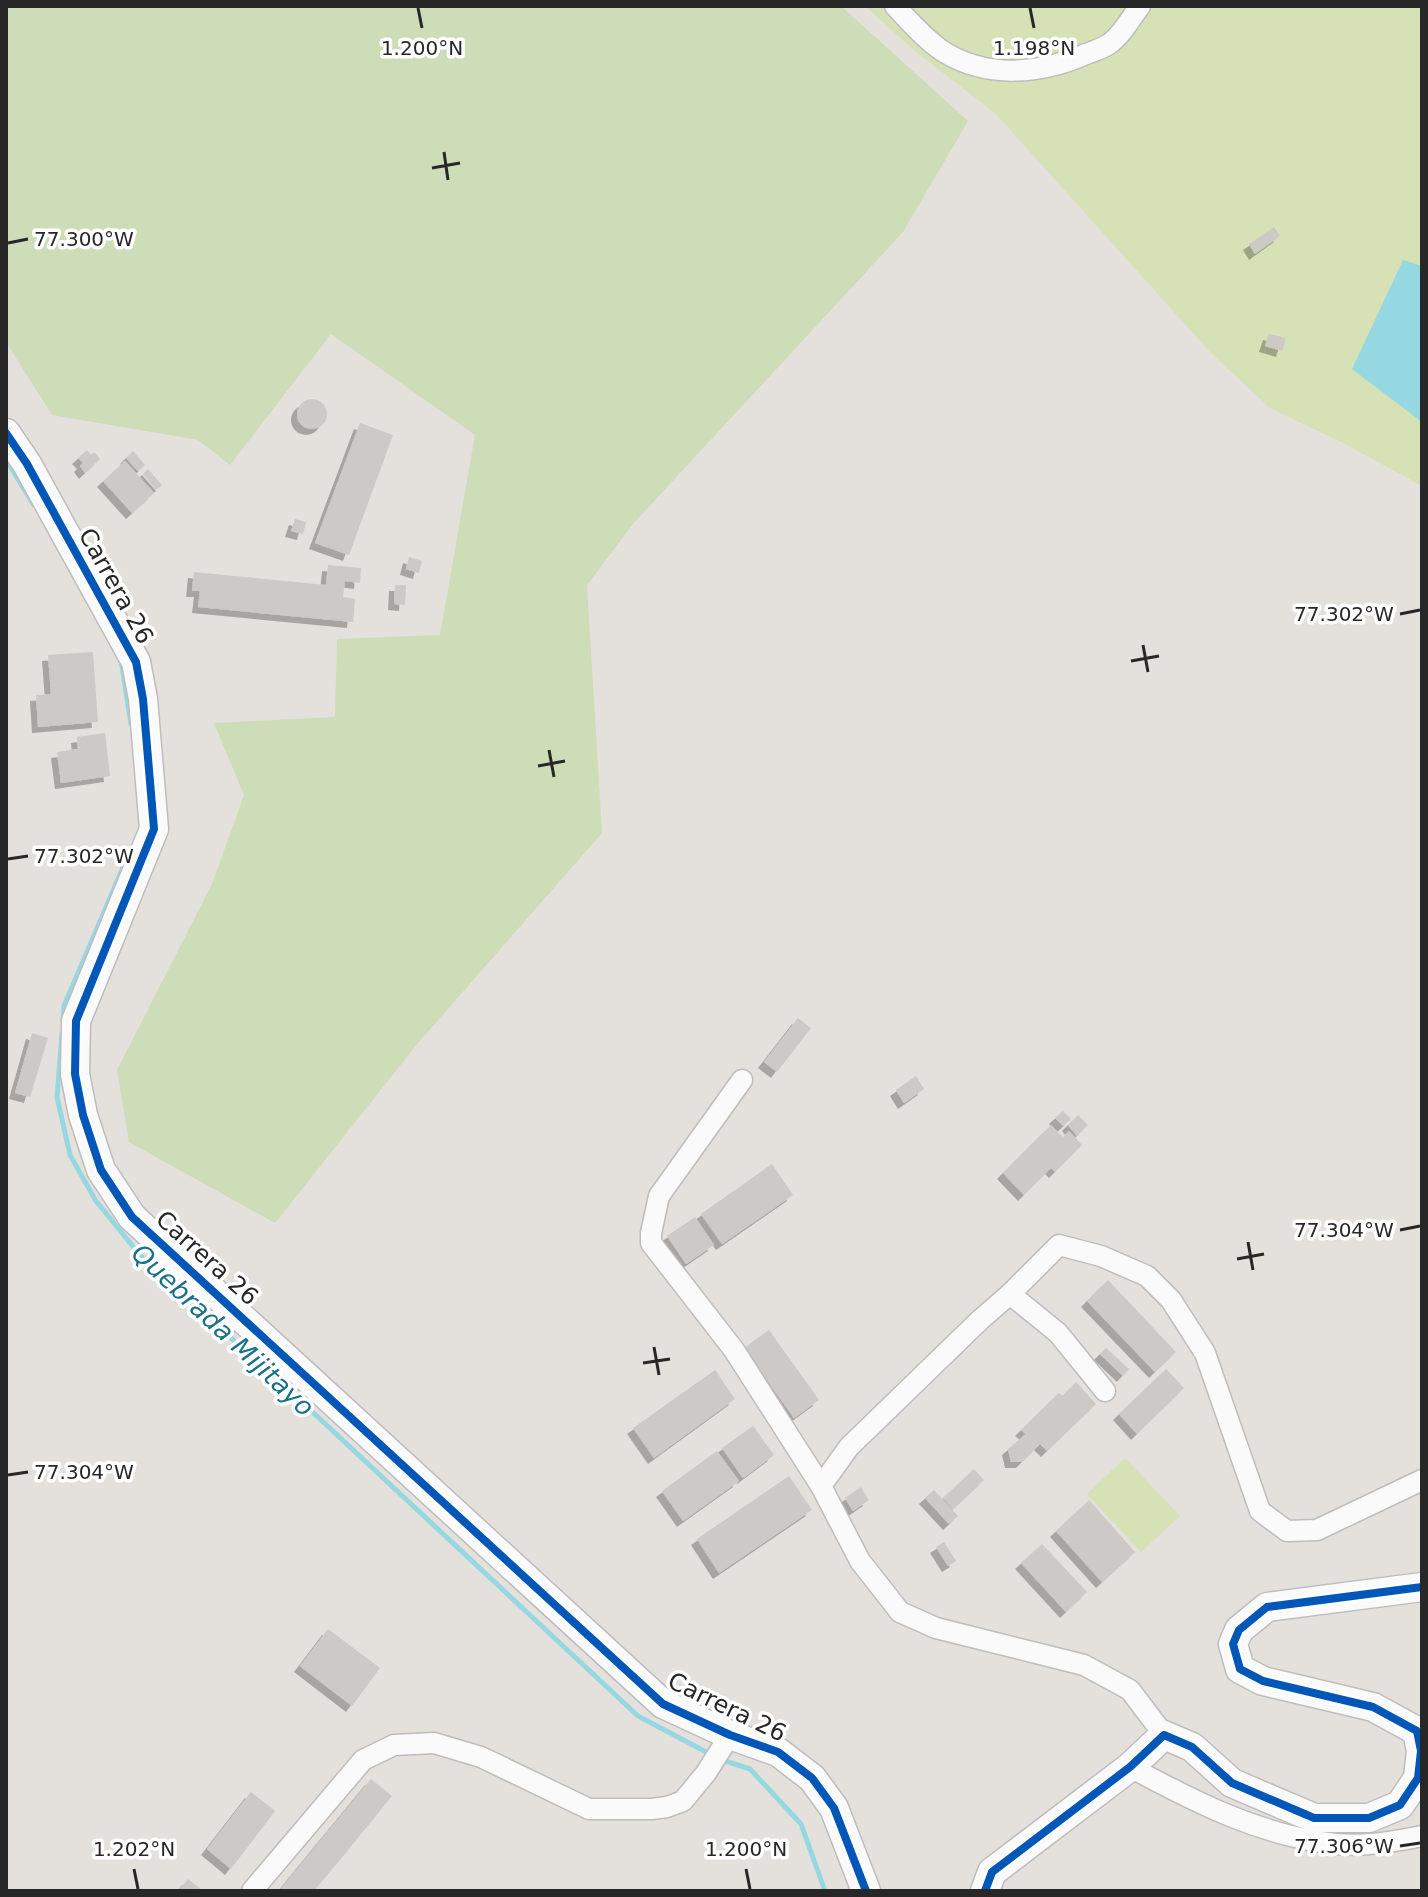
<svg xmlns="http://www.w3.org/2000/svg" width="1428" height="1897" font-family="'DejaVu Sans',sans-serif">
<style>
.green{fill:#ccddb7}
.pitch{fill:#d6e1b6}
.water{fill:#96d8e1}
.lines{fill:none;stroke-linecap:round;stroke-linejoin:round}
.stream{stroke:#96d8e1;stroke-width:5}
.building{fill:#ccc9c6;filter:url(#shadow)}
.street-casing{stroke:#bebdbe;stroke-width:23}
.secondary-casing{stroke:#bebdbe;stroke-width:31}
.street{stroke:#fbfafa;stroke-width:20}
.secondary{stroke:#fbfafa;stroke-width:28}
.cycleway-casing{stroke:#fff;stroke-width:13}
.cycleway{stroke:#0057b8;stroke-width:8}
.ticks{fill:none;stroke:#272727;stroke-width:3}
.labels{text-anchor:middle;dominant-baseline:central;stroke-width:7;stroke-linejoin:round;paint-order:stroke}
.street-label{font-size:24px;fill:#272727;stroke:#fff}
.water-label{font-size:26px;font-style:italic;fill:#187189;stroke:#fff}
.ticks-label{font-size:20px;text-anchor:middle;fill:#272727;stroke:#fff;stroke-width:7;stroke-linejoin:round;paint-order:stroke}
</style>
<defs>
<filter id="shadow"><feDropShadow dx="-6" dy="6" stdDeviation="0" flood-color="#0004"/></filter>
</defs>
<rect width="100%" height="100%" fill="#e4e0dc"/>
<path class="green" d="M 6,6 L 841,6 L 968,121 L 903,232 L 633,524 L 587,585 L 602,833 L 418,1043 L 275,1223 L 129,1142 L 117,1070 L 212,884 L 244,795 L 214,723 L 335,717 L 337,639 L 440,635 L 475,435 L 331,334 L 230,465 L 198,440 L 52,415 L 6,342 Z"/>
<g class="pitch">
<path d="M 865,6 L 1422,6 L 1422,486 L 1343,443 L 1270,408 L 1210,352 L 996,114 L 915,51 Z"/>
<path d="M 1125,1458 L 1180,1516 L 1141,1552 L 1087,1494 Z"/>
</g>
<path class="water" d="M 1403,260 L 1422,266 L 1422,422 L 1352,369 Z"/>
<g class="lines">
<g class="stream">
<path d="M 6,459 L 33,504"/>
<path d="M 121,659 L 131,724"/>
<path d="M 63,1020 L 64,1006 L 130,851"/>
<path d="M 62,1034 L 57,1097 L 70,1155 L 96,1201 L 140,1255 L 320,1419 L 638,1716 L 710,1754"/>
<path d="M 719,1759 L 750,1769 L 801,1824 L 825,1891"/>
</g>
</g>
<g class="building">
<path d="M 1274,227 L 1280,236 L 1255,254 L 1249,244 Z"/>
<path d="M 1269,334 L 1286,338 L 1282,351 L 1265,346 Z"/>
<circle cx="312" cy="414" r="15"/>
<path d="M 360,423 L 393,435 L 349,555 L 315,543 Z"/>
<path d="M 87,450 L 91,455 L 94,452 L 100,459 L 85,473 L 80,466 L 83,463 L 78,458 Z"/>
<path d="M 133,451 L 145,465 L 138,471 L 126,458 Z"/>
<path d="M 125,461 L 154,493 L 132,513 L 103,481 Z"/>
<path d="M 148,469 L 162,485 L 156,490 L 143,474 Z"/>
<path d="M 295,519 L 306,522 L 303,534 L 291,531 Z"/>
<path d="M 409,557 L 422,561 L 419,573 L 406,569 Z"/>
<path d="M 328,565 L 361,568 L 360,583 L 345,581 L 343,597 L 355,599 L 353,622 L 198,607 L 200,591 L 192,591 L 194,572 L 326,585 Z"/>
<path d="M 395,585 L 406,585 L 405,605 L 394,604 Z"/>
<path d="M 93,652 L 98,722 L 38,727 L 36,695 L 51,694 L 48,655 Z"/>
<path d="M 105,733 L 110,776 L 61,783 L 57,752 L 78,749 L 77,737 Z"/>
<path d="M 798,1018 L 811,1028 L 777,1072 L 764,1062 Z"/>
<path d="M 32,1033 L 48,1038 L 30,1097 L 15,1093 Z"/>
<path d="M 916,1076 L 924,1089 L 904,1103 L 896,1090 Z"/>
<path d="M 1063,1111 L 1071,1119 L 1063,1126 L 1055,1118 Z"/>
<path d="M 1078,1115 L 1088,1125 L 1077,1136 L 1068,1125 Z"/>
<path d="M 1051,1125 L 1063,1137 L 1069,1131 L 1082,1145 L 1055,1172 L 1051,1168 L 1024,1195 L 1003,1173 Z"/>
<path d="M 772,1164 L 793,1195 L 722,1244 L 701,1214 Z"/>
<path d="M 695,1217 L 714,1245 L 686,1264 L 667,1236 Z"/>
<path d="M 1108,1280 L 1176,1352 L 1155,1372 L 1087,1301 Z"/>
<path d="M 769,1330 L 819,1400 L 794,1418 L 744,1348 Z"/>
<path d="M 1106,1348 L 1129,1369 L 1123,1376 L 1100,1354 Z"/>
<path d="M 1166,1369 L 1184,1388 L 1137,1434 L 1119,1414 Z"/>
<path d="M 715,1370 L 735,1399 L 654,1458 L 633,1428 Z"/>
<path d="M 1076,1382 L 1096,1404 L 1047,1451 L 1040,1444 L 1022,1462 L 1011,1462 L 1008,1449 L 1026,1434 L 1021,1430 L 1059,1393 L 1063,1396 Z"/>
<path d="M 753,1426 L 774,1455 L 743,1478 L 722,1448 Z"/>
<path d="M 717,1451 L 739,1481 L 683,1521 L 662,1491 Z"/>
<path d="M 974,1469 L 984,1480 L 953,1509 L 943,1498 Z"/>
<path d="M 789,1476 L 812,1510 L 719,1573 L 697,1539 Z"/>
<path d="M 861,1487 L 869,1500 L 853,1511 L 845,1498 Z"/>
<path d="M 934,1490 L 958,1516 L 949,1524 L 925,1498 Z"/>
<path d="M 1089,1500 L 1135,1552 L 1102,1582 L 1056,1531 Z"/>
<path d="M 944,1542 L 956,1561 L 948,1566 L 936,1547 Z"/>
<path d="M 1042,1544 L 1087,1592 L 1066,1612 L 1021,1563 Z"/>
<path d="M 328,1629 L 380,1668 L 352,1706 L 300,1666 Z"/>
<path d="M 371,1779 L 392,1796 L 349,1849 L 314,1891 L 279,1891 Z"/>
<path d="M 251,1792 L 275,1811 L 231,1869 L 207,1849 Z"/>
<path d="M 188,1879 L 203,1891 L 178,1891 Z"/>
</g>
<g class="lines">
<g class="street-casing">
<g id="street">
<path d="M 895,6 C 910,22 926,40 944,52 C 988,79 1041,74 1086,54 C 1093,51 1102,49 1109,44 C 1121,36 1131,18 1140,6"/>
<path d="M 742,1080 L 659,1196 L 651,1233 L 651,1243 L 734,1350 L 821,1486"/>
<path d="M 1010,1294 L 1059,1245 L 1101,1256 L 1147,1276 L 1171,1300 L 1205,1353 L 1260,1511 L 1287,1531 L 1317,1530 L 1422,1480"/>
<path d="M 1105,1391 L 1058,1333 L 1010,1294 L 980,1320 L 849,1447 L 821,1486 L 860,1561 L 900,1612 L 936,1628 L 1084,1665 L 1130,1690 L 1164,1735"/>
<path d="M 1130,1767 C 1195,1802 1261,1836 1336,1844 C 1361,1847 1398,1841 1422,1836"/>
<path d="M 252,1891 L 363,1760 L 394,1745 L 434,1743 L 481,1757 L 589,1809 L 652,1809 L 667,1807 L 683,1801 L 706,1773 L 730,1735"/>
</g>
</g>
<g class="secondary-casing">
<g id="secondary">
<path d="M 6,433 L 27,464 L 136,662 L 143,699 L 154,829 L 76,1021 L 75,1074 L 83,1115 L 101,1170 L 132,1217 L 663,1704 L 730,1735 L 778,1752 L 812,1778 L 834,1808 L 866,1891"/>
<path d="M 985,1891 L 992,1872 L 1130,1767 L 1164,1735 L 1192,1747 L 1232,1783 L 1314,1818 L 1369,1818 L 1400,1805 L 1418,1778 L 1421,1751 L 1417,1731 L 1373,1707 L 1263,1681 L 1240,1669 L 1233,1644 L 1239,1630 L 1267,1607 L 1422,1587"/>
</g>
</g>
<use href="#street" class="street"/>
<use href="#secondary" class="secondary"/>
<g class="cycleway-casing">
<g id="cycleway">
<path d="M 6,433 L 27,464 L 136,662 L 143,699 L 154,829 L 76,1021 L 75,1074 L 83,1115 L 101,1170 L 132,1217 L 663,1704 L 730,1735 L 778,1752 L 812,1778 L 834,1808 L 866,1891"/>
<path d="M 985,1891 L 992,1872 L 1130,1767 L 1164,1735 L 1192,1747 L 1232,1783 L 1314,1818 L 1369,1818 L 1400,1805 L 1418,1778 L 1421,1751 L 1417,1731 L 1373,1707 L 1263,1681 L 1240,1669 L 1233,1644 L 1239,1630 L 1267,1607 L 1422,1587"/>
</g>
</g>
<use href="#cycleway" class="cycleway"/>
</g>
<path class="ticks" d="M 418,8 L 422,28M 1030,8 L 1034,28M 444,152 L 448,180M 432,168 L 460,163M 8,243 L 28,239M 1400,614 L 1420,610M 1143,645 L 1148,672M 1131,661 L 1159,656M 549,750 L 554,777M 538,766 L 565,761M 8,859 L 28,856M 1400,1230 L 1420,1226M 1248,1242 L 1253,1270M 1237,1259 L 1264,1254M 654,1347 L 659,1375M 643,1363 L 670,1359M 8,1475 L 28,1472M 1400,1846 L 1420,1843M 134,1869 L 138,1889M 746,1869 L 750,1889"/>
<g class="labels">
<g class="street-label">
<text transform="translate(116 586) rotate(61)">Carrera 26</text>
<text transform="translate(207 1258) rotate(42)">Carrera 26</text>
<text transform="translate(727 1707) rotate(26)">Carrera 26</text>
</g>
<g class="water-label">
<text transform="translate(223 1330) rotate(43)">Quebrada Mijitayo</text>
</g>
</g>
<g class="ticks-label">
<text x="422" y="55">1.200°N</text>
<text x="1034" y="55">1.198°N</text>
<text x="84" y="246">77.300°W</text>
<text x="1344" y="621">77.302°W</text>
<text x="84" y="863">77.302°W</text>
<text x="1344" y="1237">77.304°W</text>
<text x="84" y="1479">77.304°W</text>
<text x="1344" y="1853">77.306°W</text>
<text x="134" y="1856">1.202°N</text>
<text x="746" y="1856">1.200°N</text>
</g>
<rect width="1428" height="1897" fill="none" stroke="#272727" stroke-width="16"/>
</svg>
